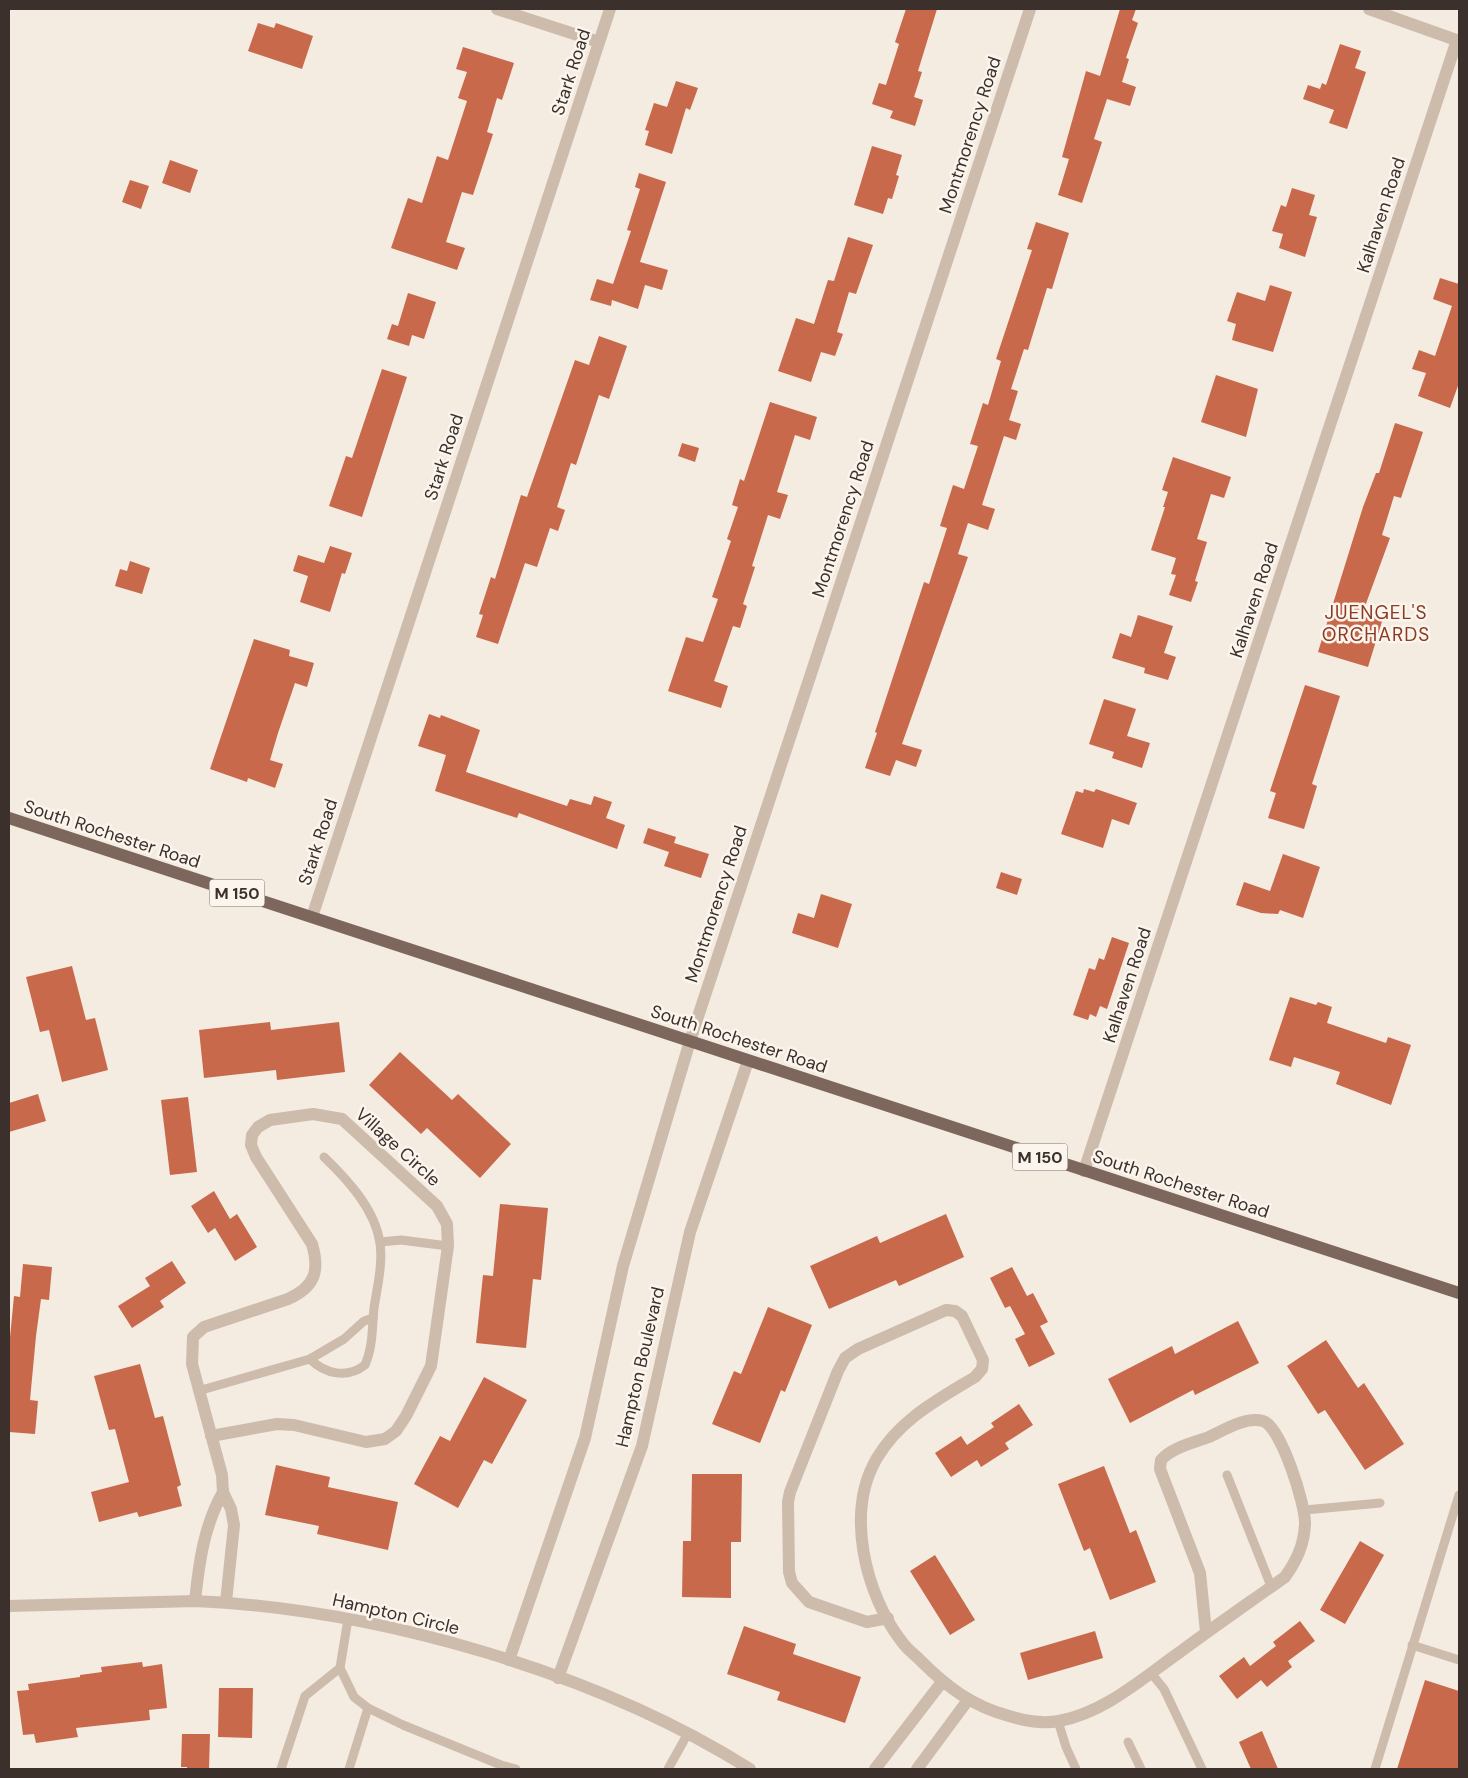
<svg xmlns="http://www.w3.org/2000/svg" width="1468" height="1778" font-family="'DM Sans',sans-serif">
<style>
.building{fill:#c8694b}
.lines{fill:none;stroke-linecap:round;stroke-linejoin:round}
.service{stroke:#cdbbac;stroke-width:9}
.minor{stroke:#cdbbac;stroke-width:12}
.tertiary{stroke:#cdbbac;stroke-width:12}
.primary{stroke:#7d675c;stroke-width:12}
.labels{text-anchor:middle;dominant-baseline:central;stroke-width:5;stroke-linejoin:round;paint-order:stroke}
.shield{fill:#fbf5ee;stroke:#756b66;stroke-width:1}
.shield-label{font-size:16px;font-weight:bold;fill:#3b302b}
.street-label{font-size:18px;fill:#3b302b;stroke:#fbf5ee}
.neighbourhood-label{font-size:19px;letter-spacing:1px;fill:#8c3b22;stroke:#fbf5ee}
</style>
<rect width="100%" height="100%" fill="#f4ebe1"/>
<g class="building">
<path d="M 906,9 L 937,9 L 918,71 L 922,72 L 914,97 L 923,100 L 915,126 L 890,118 L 893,111 L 872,104 L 879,83 L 886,85 L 899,44 L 895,42 Z"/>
<path d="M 1120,9 L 1136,9 L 1132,20 L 1138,23 L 1126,58 L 1129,59 L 1122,82 L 1136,87 L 1130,106 L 1107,99 L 1094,139 L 1102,142 L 1082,203 L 1058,195 L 1069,159 L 1062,157 L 1086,71 L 1100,76 Z"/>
<path d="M 258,23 L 274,28 L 276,23 L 313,36 L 302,69 L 248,51 Z"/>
<path d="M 1340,44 L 1361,51 L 1355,68 L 1366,72 L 1347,129 L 1329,123 L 1334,110 L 1303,99 L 1308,85 L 1320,89 L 1322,83 L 1326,85 Z"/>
<path d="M 463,47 L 514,63 L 502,100 L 497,98 L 487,132 L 493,134 L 473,195 L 462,192 L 446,242 L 465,248 L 457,270 L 391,248 L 408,198 L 422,203 L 437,156 L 448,160 L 467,101 L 458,98 L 467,72 L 456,69 Z"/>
<path d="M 676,81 L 698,88 L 690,110 L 686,108 L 672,154 L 645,145 L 649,131 L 645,130 L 654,103 L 667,107 Z"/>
<path d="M 872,146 L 902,155 L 896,175 L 899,176 L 892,199 L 888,198 L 883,214 L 854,205 Z"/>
<path d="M 170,160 L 198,170 L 190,193 L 162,183 Z"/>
<path d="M 639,173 L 666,182 L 640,262 L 668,270 L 662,290 L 645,285 L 638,309 L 612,300 L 611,306 L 590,300 L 597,279 L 613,284 L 631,231 L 627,230 L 640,189 L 635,187 Z"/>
<path d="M 130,180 L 149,186 L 141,209 L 122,202 Z"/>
<path d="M 1292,188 L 1315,195 L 1309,215 L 1317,217 L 1305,257 L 1279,248 L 1283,234 L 1272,231 L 1281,205 L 1286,207 Z"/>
<path d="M 1036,222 L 1069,233 L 1052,289 L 1047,288 L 1028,350 L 1024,349 L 1011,389 L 1018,391 L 1009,420 L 1021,424 L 1016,440 L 1004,436 L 982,505 L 995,509 L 988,530 L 968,523 L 958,554 L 968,557 L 902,744 L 922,750 L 916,767 L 896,760 L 890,776 L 865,768 L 877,733 L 875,732 L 924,582 L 929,584 L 947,528 L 940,526 L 953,485 L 964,489 L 978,446 L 970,444 L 983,403 L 988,405 L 1001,361 L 996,359 L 1032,250 L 1027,249 Z"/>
<path d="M 848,237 L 873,245 L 856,294 L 849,292 L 837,332 L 843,334 L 835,356 L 821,352 L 811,382 L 778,371 L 796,318 L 814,324 L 828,280 L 834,281 Z"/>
<path d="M 1440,278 L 1459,284 L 1459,383 L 1450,408 L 1418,396 L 1426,373 L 1412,369 L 1419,350 L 1435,356 L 1452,306 L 1433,299 Z"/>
<path d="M 1270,285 L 1292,292 L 1273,352 L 1232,340 L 1236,324 L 1227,321 L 1237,292 L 1265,301 Z"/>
<path d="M 408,293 L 436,302 L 424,339 L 412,335 L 409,346 L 387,339 L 392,324 L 398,326 Z"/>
<path d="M 599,336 L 627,346 L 609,399 L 599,395 L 576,465 L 571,463 L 557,507 L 565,510 L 558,531 L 550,528 L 537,567 L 525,563 L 498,644 L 476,637 L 483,615 L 479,614 L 491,577 L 495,579 L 521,495 L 527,497 L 575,360 L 589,365 Z"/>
<path d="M 382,369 L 407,377 L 362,517 L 329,506 L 346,456 L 352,458 Z"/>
<path d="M 1216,375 L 1258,389 L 1246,437 L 1201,422 Z"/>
<path d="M 770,402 L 817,417 L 810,440 L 795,435 L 777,492 L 788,495 L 780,519 L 768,515 L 752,566 L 755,567 L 743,604 L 747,606 L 740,628 L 733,626 L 714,681 L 728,686 L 721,708 L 668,691 L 686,637 L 703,642 L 718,599 L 712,597 L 731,541 L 727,539 L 738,507 L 732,505 L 740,479 L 744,481 Z"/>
<path d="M 1395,423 L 1423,432 L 1401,498 L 1394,496 L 1382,535 L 1390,538 L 1364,609 L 1384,615 L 1368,667 L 1318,652 L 1363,507 L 1376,473 L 1379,473 Z"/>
<path d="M 682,443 L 699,448 L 695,462 L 678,456 Z"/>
<path d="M 1173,457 L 1231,477 L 1224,498 L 1211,494 L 1197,539 L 1207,542 L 1195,581 L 1198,582 L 1191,602 L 1169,595 L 1176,575 L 1171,574 L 1176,558 L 1151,550 L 1165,507 L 1163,507 L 1168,492 L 1162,490 Z"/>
<path d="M 330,546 L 352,553 L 345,574 L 342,573 L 330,612 L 300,602 L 308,576 L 293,571 L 298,555 L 324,563 Z"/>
<path d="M 130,561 L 150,568 L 142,594 L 115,586 L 120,569 L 127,571 Z"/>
<path d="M 1138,615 L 1173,626 L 1164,653 L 1176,657 L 1168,680 L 1144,673 L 1145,668 L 1112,658 L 1120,633 L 1131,637 Z"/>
<path d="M 254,639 L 290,650 L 289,656 L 314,663 L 307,687 L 295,683 L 278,733 L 270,760 L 283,764 L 275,788 L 248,778 L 247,782 L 210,769 Z"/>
<path d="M 1305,685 L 1340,696 L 1312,784 L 1317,786 L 1304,829 L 1268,818 L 1276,793 L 1270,791 Z"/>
<path d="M 1104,699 L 1136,709 L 1127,736 L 1150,743 L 1142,768 L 1112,758 L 1114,752 L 1089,744 Z"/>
<path d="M 429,714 L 440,718 L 441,715 L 480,730 L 466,772 L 567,806 L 570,799 L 591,805 L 594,796 L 612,802 L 606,818 L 625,825 L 617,849 L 519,813 L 517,818 L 435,791 L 446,755 L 418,746 Z"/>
<path d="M 1084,789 L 1094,792 L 1096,789 L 1137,803 L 1129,825 L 1112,819 L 1103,848 L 1061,834 L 1076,791 L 1083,793 Z"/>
<path d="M 648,828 L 676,837 L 674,843 L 709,854 L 701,878 L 664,866 L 669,852 L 643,843 Z"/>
<path d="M 1283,854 L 1320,867 L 1303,918 L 1280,910 L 1278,914 L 1261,913 L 1236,905 L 1244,882 L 1270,891 Z"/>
<path d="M 1001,872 L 1022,879 L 1017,895 L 996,888 Z"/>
<path d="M 821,894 L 852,904 L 838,948 L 792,933 L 798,913 L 814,918 Z"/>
<path d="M 1112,937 L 1129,943 L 1107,1009 L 1100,1006 L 1096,1017 L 1090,1014 L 1088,1020 L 1073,1015 L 1089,968 L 1095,970 L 1099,958 L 1104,960 Z"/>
<path d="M 72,966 L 86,1020 L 95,1018 L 108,1070 L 62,1082 L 49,1030 L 40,1032 L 26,977 Z"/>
<path d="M 1290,997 L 1316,1005 L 1318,1002 L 1332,1007 L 1327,1023 L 1386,1043 L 1388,1037 L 1411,1045 L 1391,1105 L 1336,1084 L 1340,1072 L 1294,1057 L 1291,1067 L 1269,1060 Z"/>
<path d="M 270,1022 L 271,1030 L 339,1022 L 345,1072 L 277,1080 L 276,1070 L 204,1078 L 199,1030 Z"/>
<path d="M 400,1052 L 452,1100 L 458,1094 L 511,1144 L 480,1178 L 427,1128 L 421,1134 L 369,1085 Z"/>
<path d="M 38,1094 L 46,1121 L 9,1132 L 9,1103 Z"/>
<path d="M 188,1097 L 197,1172 L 170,1175 L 161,1100 Z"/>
<path d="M 214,1191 L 230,1219 L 237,1214 L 257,1247 L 235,1261 L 215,1228 L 208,1233 L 191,1206 Z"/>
<path d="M 500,1204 L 548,1208 L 541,1280 L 533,1279 L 526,1348 L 476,1343 L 483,1275 L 493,1276 Z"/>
<path d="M 946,1214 L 964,1257 L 899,1286 L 896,1280 L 829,1309 L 810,1266 L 877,1236 L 880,1243 Z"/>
<path d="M 172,1261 L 186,1283 L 160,1301 L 164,1307 L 132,1328 L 118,1306 L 150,1286 L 145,1278 Z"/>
<path d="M 23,1264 L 52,1267 L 49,1300 L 41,1299 L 36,1336 L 30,1400 L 38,1401 L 35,1434 L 9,1432 L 9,1348 L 14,1296 L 20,1297 Z"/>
<path d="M 1012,1267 L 1027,1296 L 1033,1293 L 1048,1322 L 1040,1326 L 1055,1354 L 1029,1367 L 1015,1339 L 1025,1334 L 1010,1306 L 1005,1308 L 990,1278 Z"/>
<path d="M 768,1307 L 812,1325 L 785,1392 L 781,1390 L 760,1443 L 712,1424 L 734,1371 L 741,1374 Z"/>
<path d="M 1238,1321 L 1259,1363 L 1195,1395 L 1193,1390 L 1130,1423 L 1108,1379 L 1172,1346 L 1175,1354 Z"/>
<path d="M 1326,1340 L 1358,1388 L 1364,1383 L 1404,1444 L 1365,1470 L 1325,1410 L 1318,1414 L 1287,1366 Z"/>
<path d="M 140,1364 L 155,1418 L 163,1416 L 181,1485 L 177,1487 L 182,1506 L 139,1517 L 137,1512 L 99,1522 L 91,1492 L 129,1482 L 115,1429 L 109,1430 L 94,1376 Z"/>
<path d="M 484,1377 L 527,1400 L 492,1464 L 484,1460 L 458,1508 L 414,1484 L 440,1436 L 450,1441 Z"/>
<path d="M 1019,1404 L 1033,1425 L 1005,1443 L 1009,1449 L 981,1467 L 977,1460 L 951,1477 L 935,1453 L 961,1436 L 967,1445 L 994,1427 L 991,1423 Z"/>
<path d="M 276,1465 L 330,1477 L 328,1487 L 398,1502 L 388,1550 L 317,1534 L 319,1526 L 265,1515 Z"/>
<path d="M 1104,1466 L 1130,1533 L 1136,1530 L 1156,1582 L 1110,1600 L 1090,1548 L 1084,1551 L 1058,1484 Z"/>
<path d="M 692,1474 L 742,1474 L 741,1542 L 731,1542 L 731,1598 L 682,1597 L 683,1541 L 691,1541 Z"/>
<path d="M 1360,1541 L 1384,1555 L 1345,1624 L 1320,1610 Z"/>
<path d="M 935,1555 L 975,1620 L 950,1635 L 910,1571 Z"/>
<path d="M 1300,1621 L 1315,1641 L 1288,1661 L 1292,1667 L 1267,1687 L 1261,1680 L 1237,1699 L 1219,1676 L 1244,1657 L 1250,1666 L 1276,1646 L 1273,1642 Z"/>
<path d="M 744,1626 L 796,1644 L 793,1654 L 861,1677 L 845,1723 L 777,1700 L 780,1692 L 727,1674 Z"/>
<path d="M 1095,1631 L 1103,1658 L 1028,1680 L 1020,1653 Z"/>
<path d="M 142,1662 L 143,1667 L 162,1664 L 167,1708 L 149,1710 L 150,1720 L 76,1728 L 78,1737 L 36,1743 L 34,1734 L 23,1735 L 17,1691 L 29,1690 L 28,1684 L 80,1677 L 80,1675 L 102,1672 L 101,1667 Z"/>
<path d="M 1425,1680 L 1459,1691 L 1459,1769 L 1397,1769 Z"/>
<path d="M 219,1688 L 253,1688 L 252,1738 L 218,1737 Z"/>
<path d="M 1262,1731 L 1278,1769 L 1251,1769 L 1239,1742 Z"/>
<path d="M 182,1734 L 210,1734 L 209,1769 L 187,1769 L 187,1767 L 181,1767 Z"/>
</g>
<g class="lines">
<g class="service">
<path d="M 380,1242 L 401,1240 L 448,1246"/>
<path d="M 310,1359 C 325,1374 347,1379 365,1365 C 373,1347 372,1328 374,1308 C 377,1288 383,1264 380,1243 C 375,1209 347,1179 324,1157"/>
<path d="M 198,1391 L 310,1359 L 344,1339 L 364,1321 L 373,1318"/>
<path d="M 1227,1475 L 1271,1586"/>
<path d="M 1305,1510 L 1380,1503"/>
<path d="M 348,1619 L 340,1668 L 354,1697 L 368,1708 L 403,1725 L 501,1765 L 516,1769"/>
<path d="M 1412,1645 L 1459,1660"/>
<path d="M 1151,1673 L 1164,1689 L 1202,1769"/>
<path d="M 1058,1721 L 1066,1747 L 1076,1769"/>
<path d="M 1128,1742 L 1141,1769"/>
<path d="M 281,1769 L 305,1696 L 340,1668"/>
<path d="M 349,1769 L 368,1708"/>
<path d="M 668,1769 L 687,1735"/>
<path d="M 1375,1769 L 1459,1495"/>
</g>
<g class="minor">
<path d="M 497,9 L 599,42"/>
<path d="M 1369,9 L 1459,41"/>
<path d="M 312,917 L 610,9"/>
<path d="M 1084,1171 L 1457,40"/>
<path d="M 211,1436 L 277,1424 L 294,1425 L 366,1442 L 385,1439 L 396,1431 L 406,1416 L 431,1366 L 448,1246 L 447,1224 L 437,1206 L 342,1119 L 313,1114 L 270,1120 L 258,1127 L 252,1135 L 251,1145 L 256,1157 L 312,1244 C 320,1271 315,1287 288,1299 L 204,1327 L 193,1337 L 192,1364 L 222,1475 L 223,1492 L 231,1509 L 234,1525 L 226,1602"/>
<path d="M 195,1601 C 199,1562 204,1526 223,1492"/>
<path d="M 888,1618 L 867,1622 L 809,1602 L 792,1583 L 789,1572 L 788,1502 L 790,1492 L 838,1371 L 845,1358 L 858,1349 L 946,1310 L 955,1311 L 962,1316 L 983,1360 L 982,1369 L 975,1377 C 939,1399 900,1419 877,1458 C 845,1512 865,1594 902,1642 C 907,1649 915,1655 921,1661 C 947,1687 972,1706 1009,1716 C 1025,1721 1042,1724 1059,1721 C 1104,1713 1143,1678 1180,1652 C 1215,1626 1250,1602 1285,1577 C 1297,1560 1304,1545 1305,1524 C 1306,1506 1281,1426 1263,1421 C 1246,1416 1224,1430 1209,1437 C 1193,1443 1173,1447 1161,1460 L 1160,1469 L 1200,1573 L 1206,1632"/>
<path d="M 509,1660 L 585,1438 L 623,1266 L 690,1041 L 1030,9"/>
<path d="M 558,1678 L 642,1446 L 690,1232 L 748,1061"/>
<path d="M 875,1769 L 942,1682"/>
<path d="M 917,1769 L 968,1700"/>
</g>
<path class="tertiary" d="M 9,1606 L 195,1601 C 377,1609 596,1672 750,1769"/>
<path class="primary" d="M 9,818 L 1459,1293"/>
</g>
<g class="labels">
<g class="shield">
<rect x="209.5" y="879.5" width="55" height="27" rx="4"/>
<rect x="1012.5" y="1143.5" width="55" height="27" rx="4"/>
</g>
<g class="shield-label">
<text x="237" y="893">M 150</text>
<text x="1040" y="1157">M 150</text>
</g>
<g class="street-label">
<text transform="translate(571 72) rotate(-72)">Stark Road</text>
<text transform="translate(970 135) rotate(-72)">Montmorency Road</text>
<text transform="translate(1381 215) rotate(-72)">Kalhaven Road</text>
<text transform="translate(444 457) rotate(-72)">Stark Road</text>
<text transform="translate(843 519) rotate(-72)">Montmorency Road</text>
<text transform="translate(1254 600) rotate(-72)">Kalhaven Road</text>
<text transform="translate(112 834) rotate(18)">South Rochester Road</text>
<text transform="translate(318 842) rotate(-72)">Stark Road</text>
<text transform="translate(716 904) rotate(-72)">Montmorency Road</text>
<text transform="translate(1127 985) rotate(-72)">Kalhaven Road</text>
<text transform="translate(739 1039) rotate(18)">South Rochester Road</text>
<text transform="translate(398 1147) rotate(42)">Village Circle</text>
<text transform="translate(1181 1184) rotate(18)">South Rochester Road</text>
<text transform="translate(640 1367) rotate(-77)">Hampton Boulevard</text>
<text transform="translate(396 1614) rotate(13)">Hampton Circle</text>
</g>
<g class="neighbourhood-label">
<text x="1376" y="612">JUENGEL'S<tspan x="1376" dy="22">ORCHARDS</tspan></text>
</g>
</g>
<rect width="1468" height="1778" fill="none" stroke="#3b302b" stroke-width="20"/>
</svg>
